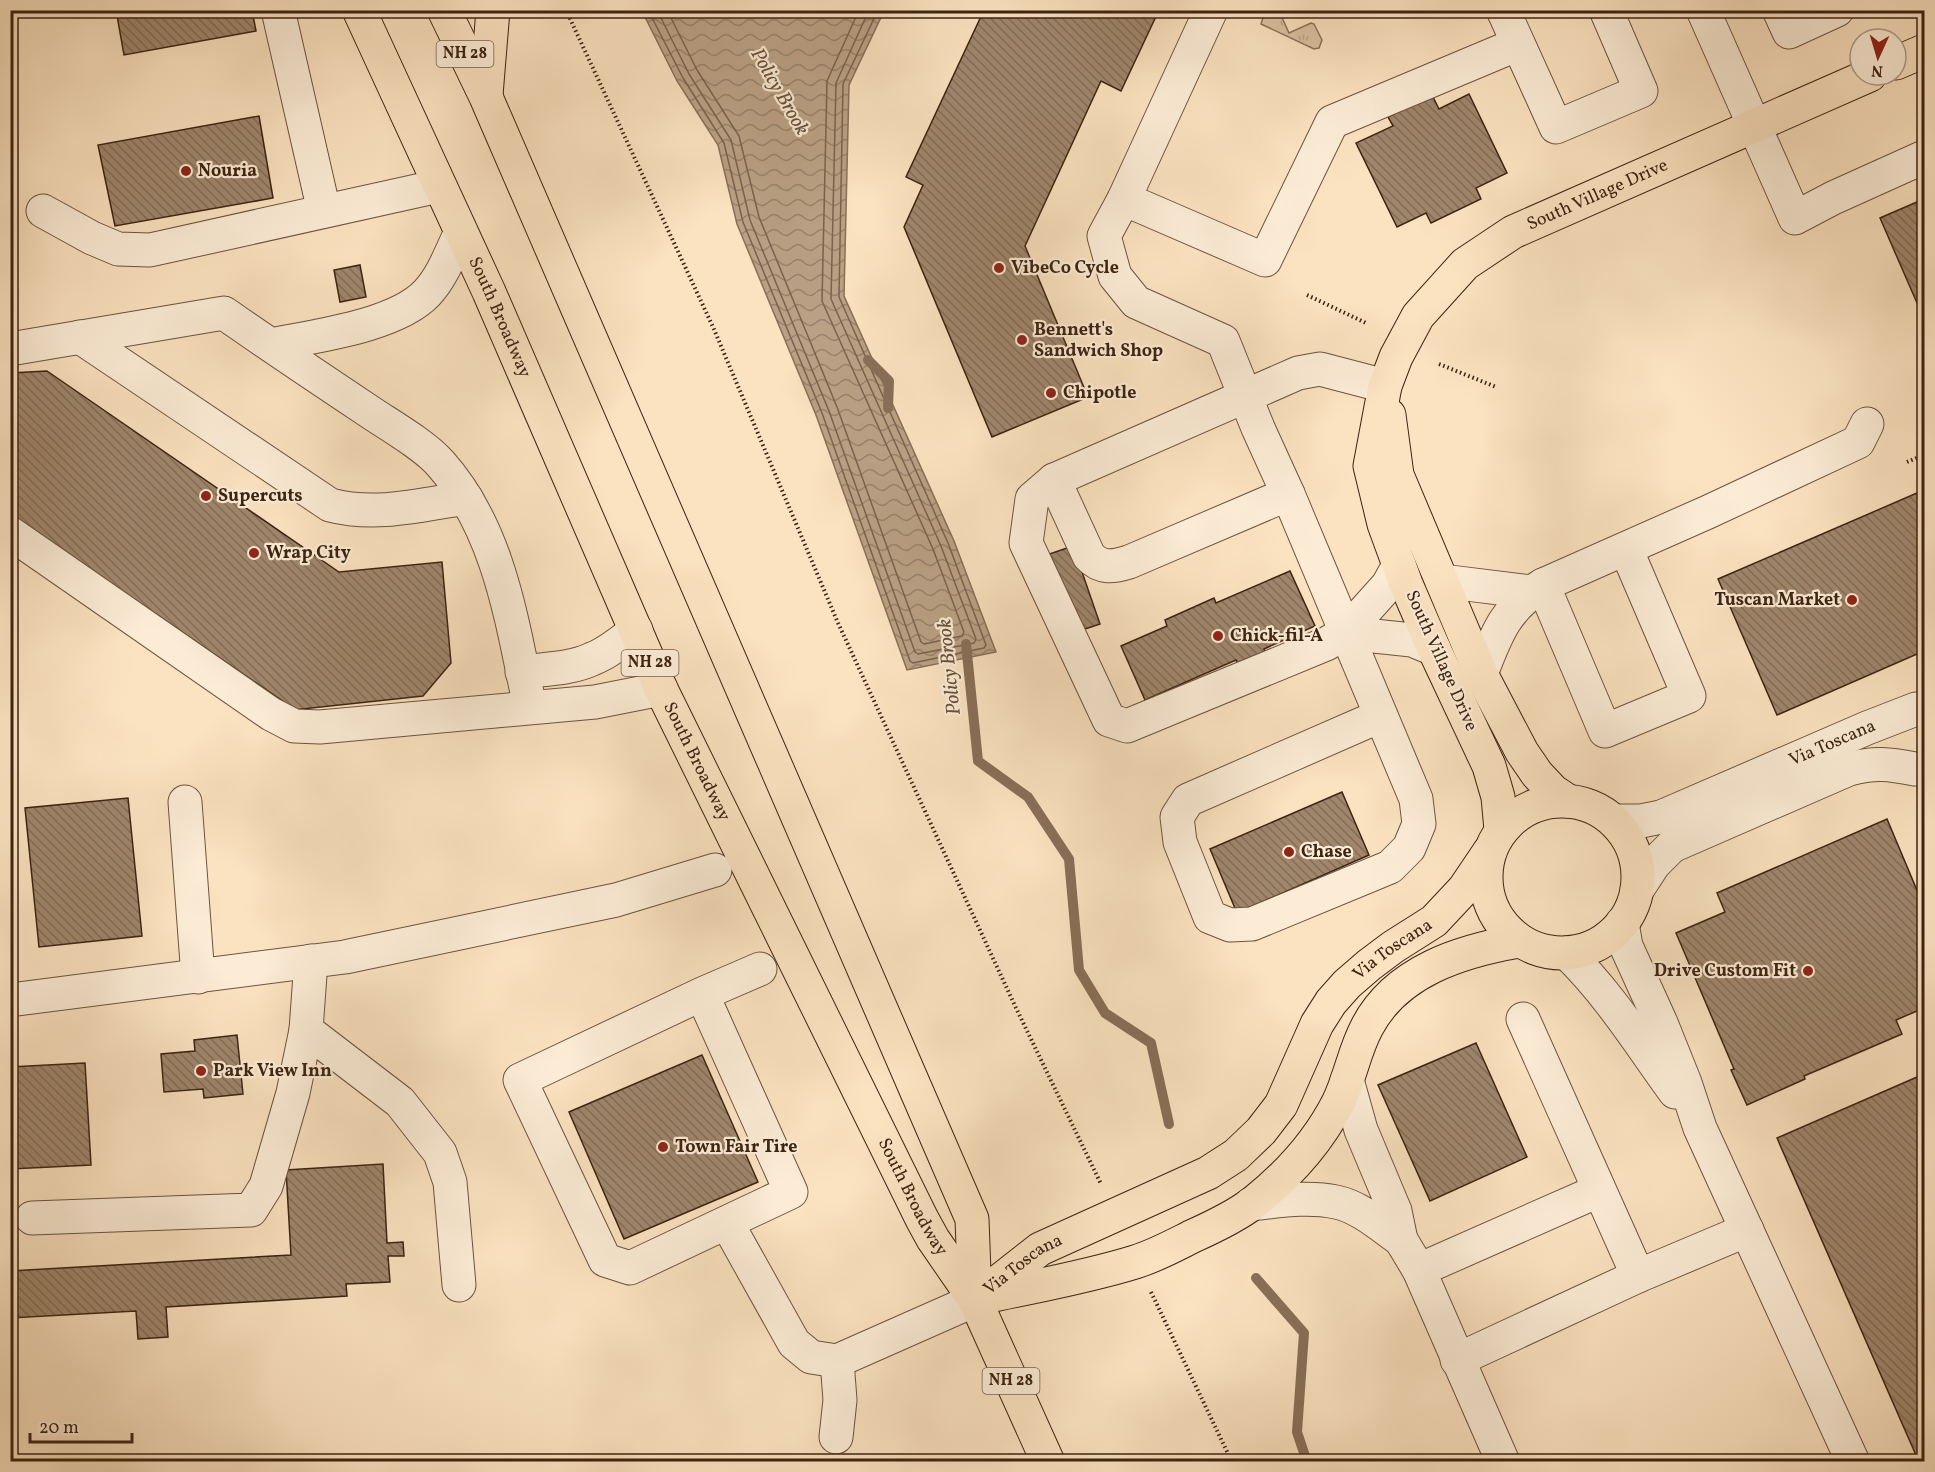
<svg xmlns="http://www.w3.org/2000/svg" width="1935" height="1472" font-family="Vollkorn,serif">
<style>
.grass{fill:url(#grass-tufts);stroke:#8c725a;stroke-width:1.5}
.water{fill:url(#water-waves);stroke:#886f57;stroke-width:1.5}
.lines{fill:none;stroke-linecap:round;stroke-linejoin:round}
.shore{stroke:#7b624c;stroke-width:1.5}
.stream{stroke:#886f57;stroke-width:10}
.building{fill:url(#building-back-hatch);stroke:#3c2312;stroke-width:1.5}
.minor-casing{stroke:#6c533e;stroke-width:35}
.major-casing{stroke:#3c2312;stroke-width:35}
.path{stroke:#3c2312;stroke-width:4;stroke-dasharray:1.5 3;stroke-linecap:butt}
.minor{stroke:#fcecd6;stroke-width:33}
.major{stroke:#fbe2c0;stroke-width:33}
.poi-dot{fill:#8f2418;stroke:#fcecd6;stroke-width:2}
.labels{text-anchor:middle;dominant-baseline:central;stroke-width:4.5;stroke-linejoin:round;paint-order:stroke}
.shield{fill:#fcecd6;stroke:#765f4d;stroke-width:1.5}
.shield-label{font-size:16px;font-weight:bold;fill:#3c2312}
.poi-label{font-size:18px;font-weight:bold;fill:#3c2312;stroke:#fcecd6;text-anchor:start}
.street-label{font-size:18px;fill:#3c2312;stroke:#fcecd6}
.water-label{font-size:20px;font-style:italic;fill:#684f3a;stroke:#fcecd6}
</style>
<defs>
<pattern id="grass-tufts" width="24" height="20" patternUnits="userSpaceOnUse" patternTransform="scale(1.5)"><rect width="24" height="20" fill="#dbc2a2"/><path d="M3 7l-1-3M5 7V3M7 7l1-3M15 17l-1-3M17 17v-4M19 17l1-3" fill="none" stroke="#bda68a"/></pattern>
<pattern id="water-waves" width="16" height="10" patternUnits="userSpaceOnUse" patternTransform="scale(1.5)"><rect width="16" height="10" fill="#baa185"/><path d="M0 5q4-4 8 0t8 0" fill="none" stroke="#98836b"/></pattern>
<pattern id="building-back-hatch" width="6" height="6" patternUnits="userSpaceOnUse" patternTransform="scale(1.5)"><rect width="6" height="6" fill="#9f866c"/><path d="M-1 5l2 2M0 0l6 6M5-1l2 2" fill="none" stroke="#836d57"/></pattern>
</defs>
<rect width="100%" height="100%" fill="#fbe2c0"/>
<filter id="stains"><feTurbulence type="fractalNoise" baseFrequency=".00333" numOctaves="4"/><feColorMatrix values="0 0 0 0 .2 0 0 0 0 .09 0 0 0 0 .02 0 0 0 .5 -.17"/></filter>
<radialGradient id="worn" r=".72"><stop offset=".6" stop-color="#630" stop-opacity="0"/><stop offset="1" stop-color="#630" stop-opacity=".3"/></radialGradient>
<path class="grass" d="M 1279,11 L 1289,33 L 1311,23 L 1314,24 L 1322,40 L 1319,48 L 1314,49 L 1261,24 L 1265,11 Z"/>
<path class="water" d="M 642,11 L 884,11 L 849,85 L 844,296 L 954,541 L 996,652 L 907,670 L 816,415 L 737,224 L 718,145 L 677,81 Z"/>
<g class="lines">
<g class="shore">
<path d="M 648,10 L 683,78 L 724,143 L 743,222 L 822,413 L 910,661 L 913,663 L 984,648 L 986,645 L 948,543 L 839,297 L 843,84 L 878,10"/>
<path d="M 657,10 L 689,74 L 731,140 L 750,220 L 829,411 L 915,652 L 918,654 L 974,643 L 976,639 L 941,546 L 831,299 L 836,83 L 869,10"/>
<path d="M 667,10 L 697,70 L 739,136 L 759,217 L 837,407 L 921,642 L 924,644 L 962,636 L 964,632 L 933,549 L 822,301 L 827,81 L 859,10"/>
</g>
<g class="stream">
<path d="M 868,360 L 889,381 L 888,408"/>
<path d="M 966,644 L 978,761 L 1028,797 L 1069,859 L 1079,970 L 1105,1013 L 1151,1043 L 1169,1124"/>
<path d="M 1256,1278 L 1304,1333 L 1297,1432 L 1307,1462"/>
</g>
</g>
<g class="building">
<path d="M 116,10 L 252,10 L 256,31 L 124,55 Z"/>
<path d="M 984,10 L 1159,10 L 1121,91 L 1101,81 L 1025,246 L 1088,397 L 992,437 L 904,227 L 923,185 L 906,177 Z"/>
<path d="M 1469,94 L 1507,173 L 1476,188 L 1481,199 L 1431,223 L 1426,213 L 1397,227 L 1356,143 L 1393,126 L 1388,117 L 1432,95 L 1439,109 Z"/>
<path d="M 259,116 L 273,198 L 115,226 L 98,145 Z"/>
<path d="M 1924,199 L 1924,319 L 1880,218 Z"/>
<path d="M 360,265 L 366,297 L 340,302 L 334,270 Z"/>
<path d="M 47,371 L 339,572 L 442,562 L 451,663 L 423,696 L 284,711 L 284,702 L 10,514 L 10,373 Z"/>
<path d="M 1924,490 L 1924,651 L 1777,715 L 1718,579 Z"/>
<path d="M 1073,546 L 1100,624 L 1061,637 L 1035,559 Z"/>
<path d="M 1290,571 L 1315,626 L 1264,649 L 1266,654 L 1239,665 L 1236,660 L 1145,700 L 1121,646 L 1167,626 L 1165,620 L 1214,598 L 1216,603 Z"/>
<path d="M 1342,792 L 1369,855 L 1237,913 L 1210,849 Z"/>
<path d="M 128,798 L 142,936 L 39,947 L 25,808 Z"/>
<path d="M 1887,819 L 1924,907 L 1924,1008 L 1896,1020 L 1902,1034 L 1804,1076 L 1805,1079 L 1747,1105 L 1731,1070 L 1734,1069 L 1676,933 L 1725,912 L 1717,893 Z"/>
<path d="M 237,1035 L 243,1094 L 204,1098 L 203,1089 L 164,1092 L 161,1054 L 195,1051 L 194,1040 Z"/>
<path d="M 1476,1043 L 1527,1157 L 1430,1201 L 1378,1085 Z"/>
<path d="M 702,1055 L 758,1182 L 624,1239 L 569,1112 Z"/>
<path d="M 85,1063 L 91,1165 L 10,1169 L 10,1067 Z"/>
<path d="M 1924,1074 L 1924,1462 L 1919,1462 L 1777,1138 Z"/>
<path d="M 383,1164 L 387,1243 L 403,1242 L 404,1256 L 388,1256 L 390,1282 L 346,1284 L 347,1296 L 166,1307 L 168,1337 L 138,1339 L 136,1311 L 10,1318 L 10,1271 L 291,1255 L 286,1170 Z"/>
</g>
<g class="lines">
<g class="minor-casing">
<g id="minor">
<path d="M 278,10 L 324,211"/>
<path d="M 1211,10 L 1124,199 L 1104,236 L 1115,276 L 1136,302 L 1223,341 L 1258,428 L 1288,494 L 1416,799 L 1419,824 L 1409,848 L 1390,867 L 1252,924 L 1230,925 L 1210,917 L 1180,842 L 1177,817 L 1188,800 L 1380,716"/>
<path d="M 1503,10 L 1556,127 L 1641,91 L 1606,10"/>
<path d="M 1703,10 L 1795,218 L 1833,198 L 1924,157"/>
<path d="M 1779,10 L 1789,32 L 1837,10"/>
<path d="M 1124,199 L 1265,260 L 1332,122 L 1518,44"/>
<path d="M 43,211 L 92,238 L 118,249 L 150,250 L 439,186"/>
<path d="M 80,337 L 330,505 C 376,517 420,505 466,498"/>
<path d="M 271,345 C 315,336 396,326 427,293 C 443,276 451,252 461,232"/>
<path d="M 10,349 L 224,313 C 271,346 319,378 367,410 C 389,425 423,444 440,463 C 500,530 512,623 530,707"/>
<path d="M 1385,386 L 1320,369 L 1298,373 L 1054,480 L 1032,499 L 1026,543 L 1109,720 L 1127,726 L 1326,644 L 1345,633 L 1388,585 L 1399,565"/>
<path d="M 1054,480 L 1089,556 C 1101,569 1113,567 1129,562 L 1288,494"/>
<path d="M 10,533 L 271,714 L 294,726 L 320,727 L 595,702 L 661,689"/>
<path d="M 1442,581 L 1531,592"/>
<path d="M 1543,585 L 1605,731 L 1689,696 L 1626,549"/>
<path d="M 1345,633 L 1412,640 L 1434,649"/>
<path d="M 522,672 C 545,669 571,669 592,659 C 608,653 622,641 636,630"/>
<path d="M 1481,674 C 1496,635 1505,608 1543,585 L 1708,512 L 1858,442 L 1867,424"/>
<path d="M 185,802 L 198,977"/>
<path id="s1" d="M 1614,821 L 1641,821 L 1661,817 L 1867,728 L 1916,709"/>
<path d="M 1637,890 L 1654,864 L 1672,846 L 1849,769 C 1875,762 1889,764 1915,769"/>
<path d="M 1622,923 L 1626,946 L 1661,1023 L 1685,1083 L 1700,1128 L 1853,1462"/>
<path d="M 1567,953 C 1610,995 1640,1044 1675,1092"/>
<path d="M 702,994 L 791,1192 L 630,1268 L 605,1260 L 520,1080 L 702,994 L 760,969"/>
<path d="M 10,1000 L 345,957 L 616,900 L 715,870"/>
<path d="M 1523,1019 L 1638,1276"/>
<path d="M 306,1030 L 400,1102 L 440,1153 L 450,1182 L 459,1285"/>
<path d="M 1251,1204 C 1279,1201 1308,1196 1336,1202 C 1360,1207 1381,1226 1401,1240 L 1395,1211 L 1361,1130 L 1347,1080"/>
<path d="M 32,1218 L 251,1210 L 266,1186 L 293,1093 L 306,1030 L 311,961"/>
<path d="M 727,1223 L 794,1343 L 811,1357 L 837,1361 L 975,1300"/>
<path d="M 1401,1240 L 1419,1270 L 1503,1462"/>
<path d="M 1419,1270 L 1598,1191"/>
<path d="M 1457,1360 L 1638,1276 L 1747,1230"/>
<path d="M 836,1437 L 840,1400 L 837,1361"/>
</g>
</g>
<g class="major-casing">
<g id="major">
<path id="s2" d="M 359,10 L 489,292 L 661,689 L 922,1219 L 933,1239 L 975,1300 L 1048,1462"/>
<path d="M 444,10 L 486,97 L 972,1219 L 975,1300"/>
<path d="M 1896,63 L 1924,51"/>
<path d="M 486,95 L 493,10"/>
<path d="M 1389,415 L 1397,475 L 1481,674 L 1522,752 L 1537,774 L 1553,791 L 1568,801"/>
<circle cx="1562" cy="877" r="76"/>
<path id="s3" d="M 1501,830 L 1498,797 L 1489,766 L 1434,649 L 1406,584 L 1384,524 L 1370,466 L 1385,386 L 1396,357 L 1418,316 L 1465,264 L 1513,232 L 1870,75"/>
<path d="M 985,1297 C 1035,1286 1087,1277 1135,1262 C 1155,1256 1175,1245 1193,1236 C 1213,1227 1236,1216 1253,1203 C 1287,1176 1318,1142 1338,1103 C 1350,1079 1354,1051 1367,1027 C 1396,971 1461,951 1519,941"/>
<path id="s4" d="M 975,1300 L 1040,1249 L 1208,1173 L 1236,1155 L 1261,1131 L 1281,1105 L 1317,1024 L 1331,1002 L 1347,984 L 1369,965 L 1393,947 L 1434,921 L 1464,889 L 1489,852"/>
</g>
</g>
<g class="path">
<path d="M 566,10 L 713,327 L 838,623 L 1016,1008 L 1101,1184"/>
<path d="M 1307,295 L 1366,323"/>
<path d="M 1439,364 L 1496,387"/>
<path d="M 1907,462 L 1924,455"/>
<path d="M 1151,1292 L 1232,1462"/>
</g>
<use href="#minor" class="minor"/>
<use href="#major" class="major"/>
</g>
<g class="poi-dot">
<circle cx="186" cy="171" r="6"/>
<circle cx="999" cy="268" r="6"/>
<circle cx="1022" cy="340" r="6"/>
<circle cx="1051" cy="393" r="6"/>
<circle cx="206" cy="496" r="6"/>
<circle cx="254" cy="553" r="6"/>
<circle cx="1852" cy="600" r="6"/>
<circle cx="1218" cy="636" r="6"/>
<circle cx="1289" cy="852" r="6"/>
<circle cx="1808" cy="971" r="6"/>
<circle cx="201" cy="1071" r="6"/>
<circle cx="663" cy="1147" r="6"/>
</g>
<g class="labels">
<g class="shield">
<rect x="436.5" y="41" width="57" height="26" rx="4.5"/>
<rect x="621.5" y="650" width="57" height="26" rx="4.5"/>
<rect x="982.5" y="1368" width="57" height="26" rx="4.5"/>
</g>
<g class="shield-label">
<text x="465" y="54">NH 28</text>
<text x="650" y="663">NH 28</text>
<text x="1011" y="1381">NH 28</text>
</g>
<g class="poi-label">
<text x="198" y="171">Nouria</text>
<text x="1011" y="268">VibeCo Cycle</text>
<text x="1034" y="330">Bennett's<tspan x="1034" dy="21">Sandwich Shop</tspan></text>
<text x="1063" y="393">Chipotle</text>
<text x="218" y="496">Supercuts</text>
<text x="266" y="553">Wrap City</text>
<text x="1840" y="600" text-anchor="end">Tuscan Market</text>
<text x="1230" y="636">Chick-fil-A</text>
<text x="1301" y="852">Chase</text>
<text x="1796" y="971" text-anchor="end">Drive Custom Fit</text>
<text x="213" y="1071">Park View Inn</text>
<text x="675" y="1147">Town Fair Tire</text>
</g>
<g class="street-label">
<text stroke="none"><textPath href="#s3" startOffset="768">South Village Drive</textPath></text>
<text stroke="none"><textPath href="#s2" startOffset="338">South Broadway</textPath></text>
<text transform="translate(1441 661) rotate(66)">South Village Drive</text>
<text stroke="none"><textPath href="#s1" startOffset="234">Via Toscana</textPath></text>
<text stroke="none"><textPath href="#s2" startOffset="824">South Broadway</textPath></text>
<text stroke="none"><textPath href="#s4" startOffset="564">Via Toscana</textPath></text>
<text stroke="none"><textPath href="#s2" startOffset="1310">South Broadway</textPath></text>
<text stroke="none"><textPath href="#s4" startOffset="60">Via Toscana</textPath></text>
</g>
<g class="water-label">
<text transform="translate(779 92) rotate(60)">Policy Brook</text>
<text transform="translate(950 667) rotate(-96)">Policy Brook</text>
</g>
</g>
<rect width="1935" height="1472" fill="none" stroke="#fbe2c0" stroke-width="36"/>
<rect x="12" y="12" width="1911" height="1448" fill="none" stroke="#3c2312" stroke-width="3"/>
<rect x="18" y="18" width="1899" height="1436" fill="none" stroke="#3c2312" stroke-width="1.5"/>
<g transform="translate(1878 57) rotate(184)"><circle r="28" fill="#fcecd6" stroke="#af9c88" stroke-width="1.5"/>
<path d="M0-4.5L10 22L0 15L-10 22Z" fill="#8f2418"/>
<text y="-9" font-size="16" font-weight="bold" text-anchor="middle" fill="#3c2312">N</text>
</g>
<path d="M30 1433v9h102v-9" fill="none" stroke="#3c2312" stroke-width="3"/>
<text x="39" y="1433" font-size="18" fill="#3c2312" stroke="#fcecd6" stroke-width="4.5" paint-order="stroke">20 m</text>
<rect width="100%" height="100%" filter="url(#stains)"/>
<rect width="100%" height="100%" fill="url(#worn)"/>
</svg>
